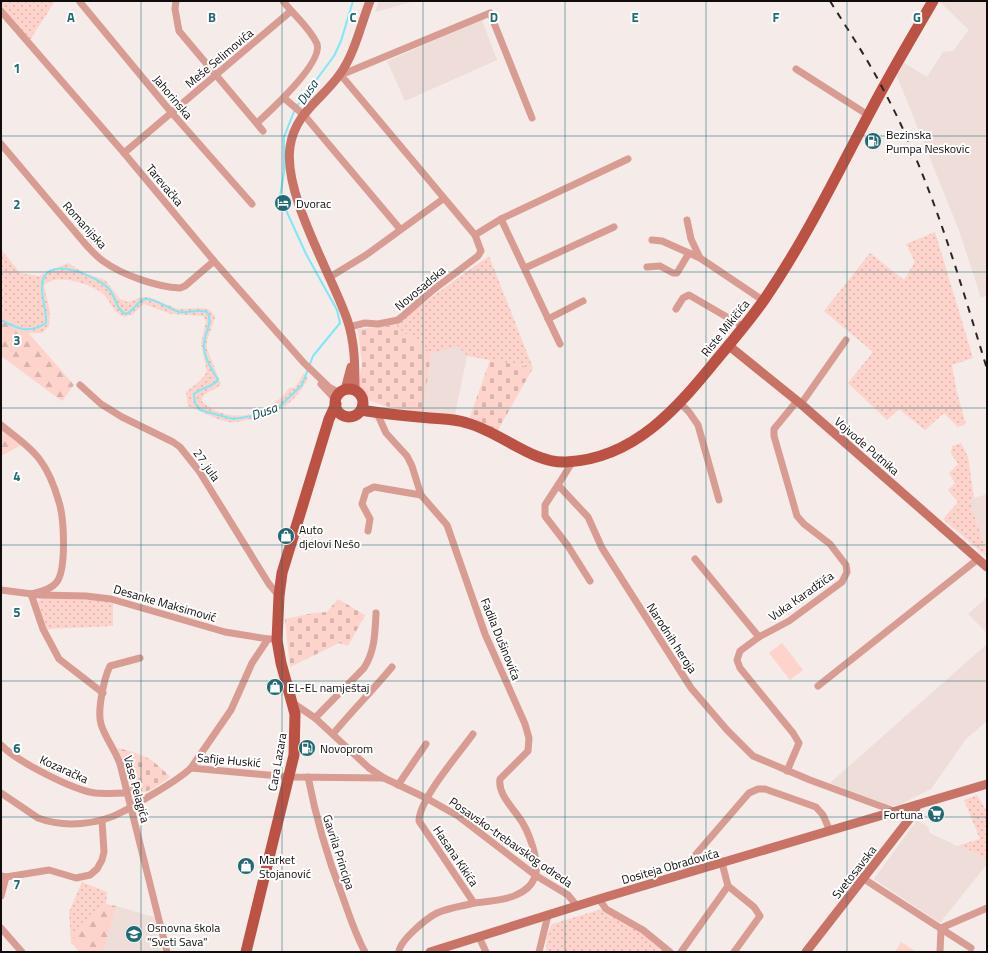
<svg xmlns="http://www.w3.org/2000/svg" width="988" height="953" font-family="'Titillium Web',sans-serif">
<style>
.built{fill:#eeddd9}
.grass{fill:url(#grass-dots)}
.forest{fill:url(#forest-firs)}
.cemetery{fill:url(#cemetery-stones)}
.pitch{fill:#fdd3cb}
.lines{fill:none;stroke-linecap:round;stroke-linejoin:round}
.stream{stroke:#7be9f7;stroke-width:2}
.street{stroke:#d89c92;stroke-width:7}
.secondary{stroke:#c87365;stroke-width:9}
.primary{stroke:#bb5243;stroke-width:11}
.rail{stroke:#2a2625;stroke-width:2;stroke-dasharray:7 7;stroke-linecap:butt}
.grid{fill:none;stroke:#1f6a73;stroke-width:1;stroke-opacity:0.55}
.labels{text-anchor:middle;dominant-baseline:central;stroke-width:4;stroke-linejoin:round;paint-order:stroke}
.street-label{font-size:12px;fill:#0f0c0b;stroke:#fff}
.poi-label{font-size:12px;fill:#0f0c0b;stroke:#fff;text-anchor:start}
.water-label{font-size:13px;font-style:italic;fill:#033a40;stroke:#fff}
.grid-label{font-size:13px;text-anchor:middle;font-weight:bold;fill:#1f6a73;stroke:#fff;stroke-width:4;stroke-linejoin:round;paint-order:stroke}
</style>
<defs>
<pattern id="grass-dots" width="8" height="8" patternUnits="userSpaceOnUse"><rect width="8" height="8" fill="#fdd3cb"/><path d="M2 2h.1M6 6h.1" fill="none" stroke="#d8b4ad" stroke-width="1.8" stroke-linecap="round"/></pattern>
<pattern id="forest-firs" width="22" height="20" patternUnits="userSpaceOnUse"><rect width="22" height="20" fill="#fdd3cb"/><path d="M5 1l3.5 6h-7zM16 11l3.5 6h-7z" fill="#d8b4ad"/></pattern>
<pattern id="cemetery-stones" width="16" height="16" patternUnits="userSpaceOnUse"><rect width="16" height="16" fill="#fdd3cb"/><path d="M2 7V4a2 2 0 0 1 4 0v3zM10 15v-3a2 2 0 0 1 4 0v3z" fill="#d8b4ad"/></pattern>
</defs>
<rect width="100%" height="100%" fill="#f5ebe9"/>
<g class="built">
<path d="M 379,1 L 415,1 L 375,12 Z"/>
<path d="M 939,1 L 987,1 L 987,295 L 981,298 L 960,233 L 897,76 L 904,63 L 927,77 L 943,52 L 953,51 L 969,30 Z"/>
<path d="M 482,20 L 497,60 L 405,101 L 387,61 Z"/>
<path d="M 458,345 L 467,356 L 455,415 L 423,412 L 431,353 Z"/>
<path d="M 987,494 L 987,557 L 982,553 L 986,548 L 969,500 Z"/>
<path d="M 987,597 L 987,633 L 968,614 Z"/>
<path d="M 987,644 L 987,721 L 966,739 L 931,789 L 899,805 L 891,806 L 830,783 Z"/>
<path d="M 917,820 L 928,827 L 930,833 L 957,846 L 960,845 L 987,859 L 987,864 L 940,923 L 874,879 Z"/>
<path d="M 116,906 L 154,917 L 162,952 L 104,952 Z"/>
</g>
<g class="grass">
<path d="M 1,1 L 55,1 L 30,40 L 1,5 Z"/>
<path d="M 935,232 L 973,358 L 952,365 L 957,393 L 966,424 L 958,427 L 944,413 L 925,430 L 899,409 L 887,420 L 848,383 L 873,352 L 824,311 L 870,253 L 904,280 L 915,262 L 906,244 Z"/>
<path d="M 1,249 L 20,273 L 39,276 L 68,263 L 84,273 L 105,280 L 120,299 L 128,302 L 142,297 L 149,297 L 178,309 L 202,308 L 210,310 L 215,317 L 207,341 L 207,349 L 221,384 C 216,391 206,390 202,398 L 202,402 C 230,426 270,416 289,388 L 295,388 L 304,373 L 308,379 C 294,404 276,416 247,420 C 241,421 234,423 228,422 C 214,419 202,411 188,406 L 186,392 L 200,381 L 207,372 L 201,343 L 206,321 L 203,316 L 171,314 L 144,304 L 134,313 L 125,317 C 112,313 111,300 102,293 C 91,284 54,272 44,286 L 50,311 L 49,326 L 42,333 L 28,333 L 1,310 Z"/>
<path d="M 489,256 L 533,368 L 467,356 L 458,346 L 431,353 L 394,325 L 455,280 Z"/>
<path d="M 961,443 L 968,457 L 974,498 L 969,500 L 986,549 L 982,553 L 943,519 L 958,502 L 948,490 L 955,483 L 949,473 L 958,464 L 951,453 L 952,446 Z"/>
<path d="M 42,598 L 91,600 L 113,603 L 113,626 L 47,629 L 38,602 Z"/>
<path d="M 977,795 L 987,811 L 987,859 L 960,845 L 980,839 L 964,800 Z"/>
<path d="M 82,882 L 107,892 L 106,904 L 80,930 L 71,942 L 69,912 Z"/>
<path d="M 602,909 L 640,930 L 667,952 L 546,952 L 547,935 L 552,924 Z"/>
</g>
<g class="forest">
<path d="M 1,310 L 26,330 L 74,385 L 62,401 L 1,356 Z"/>
<path d="M 1,422 L 25,443 L 1,456 Z"/>
<path d="M 106,904 L 116,906 L 104,952 L 79,952 L 71,942 L 80,930 Z"/>
</g>
<g class="cemetery">
<path d="M 394,325 L 431,353 L 423,412 L 384,406 L 369,400 L 358,386 L 362,365 L 358,329 Z"/>
<path d="M 490,360 L 533,368 L 498,430 L 470,417 Z"/>
<path d="M 338,599 L 365,615 L 348,646 L 339,643 L 290,667 L 285,619 L 314,613 L 327,612 Z"/>
<path d="M 118,748 C 144,755 151,757 170,777 L 153,789 L 132,796 L 130,795 Z"/>
</g>
<g class="pitch">
<path d="M 782,643 L 803,670 L 790,680 L 769,653 Z"/>
<path d="M 901,942 L 915,951 L 914,952 L 895,952 Z"/>
</g>
<g class="lines">
<g class="stream">
<path d="M 297,106 L 334,56 L 341,41 L 353,1"/>
<path d="M 1,320 C 18,329 29,334 46,323 C 47,308 39,294 43,280 C 49,255 99,277 109,289 C 116,297 116,310 126,314 C 133,311 136,304 142,300 C 151,295 169,310 180,312 C 189,313 198,309 207,312 C 214,322 204,333 204,345 C 203,357 212,369 218,380 C 212,387 201,388 194,394 L 195,403 L 200,410 L 233,419 L 260,415 L 279,407 L 302,385 L 313,356 L 340,323 L 337,310 L 306,254 L 280,197 L 284,172 L 284,137 L 295,109"/>
</g>
<g class="street">
<path d="M 176,1 L 175,9 L 179,31 L 263,131"/>
<path d="M 80,2 L 171,112 L 252,204"/>
<path d="M 1,11 L 124,153 L 214,261 L 304,363 L 329,387 L 340,393"/>
<path d="M 796,69 L 868,115"/>
<path d="M 284,98 L 304,115 L 400,229"/>
<path d="M 257,123 C 270,111 323,63 317,44 C 311,29 293,14 283,1"/>
<path d="M 1,144 L 87,246 C 92,251 97,257 103,261 C 122,275 157,287 180,288 L 185,286 L 214,261"/>
<path d="M 124,153 L 291,11"/>
<path d="M 501,219 L 560,344"/>
<path d="M 687,220 L 691,239 L 700,258"/>
<path d="M 475,235 L 501,219 L 628,159"/>
<path d="M 652,240 L 662,241 L 700,258 L 764,301"/>
<path d="M 647,267 L 660,266 L 673,273 L 677,273 L 689,253"/>
<path d="M 525,268 L 614,227"/>
<path d="M 330,277 L 366,255 L 443,199"/>
<path d="M 676,309 L 683,298 L 689,295 L 744,327"/>
<path d="M 548,319 L 583,301"/>
<path d="M 349,327 L 365,323 L 378,324 L 398,320 L 433,290 L 478,256 L 481,251 L 475,235 L 340,74 L 348,72 L 490,13 L 532,118"/>
<path d="M 321,384 L 336,400"/>
<path d="M 80,385 L 101,404 L 122,417 L 173,442 L 180,447 L 199,471 L 269,584 L 279,596"/>
<path d="M 680,403 L 689,412 L 698,425 L 719,500"/>
<path d="M 801,404 L 846,340"/>
<path d="M 377,413 L 386,433 L 407,456 L 412,466 L 421,495 L 447,525 L 485,634 L 525,724 L 529,738 L 528,751 L 500,779 C 498,793 510,805 518,816 C 528,829 542,864 534,879 C 531,886 523,892 516,895 C 505,901 487,901 474,903 L 419,821 C 419,799 459,754 473,734"/>
<path d="M 1,425 C 14,436 30,446 40,460 C 49,472 55,488 59,502 C 64,518 67,571 56,583 C 50,590 39,592 31,594 L 43,629 L 59,659 L 103,693"/>
<path d="M 573,461 L 558,485 L 588,517 L 602,548 L 691,688 L 727,730 L 753,756 L 810,780 L 894,811"/>
<path d="M 558,485 L 545,505 L 545,516 L 568,546 L 590,581"/>
<path d="M 368,531 L 370,519 L 362,504 L 366,491 L 374,487 L 421,495"/>
<path d="M 695,559 L 759,637 L 789,621 L 842,582 L 847,572 L 846,565 L 830,544 L 804,524 L 797,516 L 774,436 L 774,429 L 797,401"/>
<path d="M 1,590 L 40,595 L 86,596 L 111,599 L 225,632 L 268,639"/>
<path d="M 759,637 L 740,651 L 737,660 L 740,668 L 793,733 L 799,743 L 787,771"/>
<path d="M 140,658 L 110,666 C 104,678 97,711 101,724 C 105,738 115,749 120,764 L 167,952"/>
<path d="M 818,686 L 978,559"/>
<path d="M 293,703 L 315,718 L 369,768 L 384,778 L 426,798 L 458,816 L 535,875 L 568,895 L 577,906"/>
<path d="M 315,718 L 364,668 C 375,651 375,633 376,613"/>
<path d="M 333,734 C 352,711 373,690 392,667"/>
<path d="M 1,745 C 16,761 73,790 95,793 C 105,794 116,793 126,793"/>
<path d="M 191,768 L 231,710 L 252,663 L 268,639 L 271,639"/>
<path d="M 308,777 C 316,818 327,856 342,895 C 349,914 355,934 365,952"/>
<path d="M 398,785 L 426,744"/>
<path d="M 1,793 L 38,818 C 64,828 99,825 124,811 C 132,807 140,801 148,797 C 163,788 178,780 191,768 L 290,777 L 384,778"/>
<path d="M 722,863 L 728,886 L 754,907 L 760,916 L 734,952"/>
<path d="M 687,873 L 691,860 L 749,793 L 758,789 L 765,789 L 816,807 L 823,815 L 830,831"/>
<path d="M 1,876 L 6,877 L 49,870 L 76,878 L 90,875 L 97,869 L 102,860 L 104,852 L 102,821"/>
<path d="M 864,879 L 971,948"/>
<path d="M 1,896 L 6,877"/>
<path d="M 599,899 L 606,909 L 643,930 L 670,952"/>
<path d="M 1,928 L 22,952"/>
<path d="M 479,937 L 486,952"/>
<path d="M 399,952 C 399,941 427,918 437,913 C 448,908 463,906 474,903"/>
<path d="M 539,952 L 548,915"/>
<path d="M 681,952 L 728,886"/>
<path d="M 940,952 L 941,928 L 987,908"/>
</g>
<g class="secondary">
<path d="M 728,345 L 801,404 L 987,567"/>
<path d="M 345,390 L 351,367"/>
<path d="M 355,390 C 355,366 355,342 347,319 C 331,273 283,194 290,147 C 295,112 322,100 340,74 C 355,53 361,24 370,1"/>
<path d="M 430,952 L 599,899 L 987,784"/>
<path d="M 806,952 L 914,813 L 917,805"/>
</g>
<g class="primary">
<circle cx="349" cy="403" r="14"/>
<path d="M 361,410 C 384,414 407,416 430,418 C 443,419 456,419 467,423 C 499,431 533,464 566,462 C 635,459 678,407 718,358 C 734,339 750,320 764,300 C 804,242 835,178 868,116 C 888,77 911,39 933,1"/>
<path d="M 246,952 L 294,755 L 295,714 L 281,663 L 277,640 L 279,596 L 282,573 L 329,419 L 336,404"/>
</g>
<path class="rail" d="M 830,1 C 848,30 867,58 883,89 C 930,176 958,274 987,369"/>
</g>
<path class="grid" d="M 141,1 L 141,952M 282,1 L 282,952M 423,1 L 423,952M 565,1 L 565,952M 706,1 L 706,952M 847,1 L 847,952M 1,136 L 987,136M 1,272 L 987,272M 1,408 L 987,408M 1,545 L 987,545M 1,681 L 987,681M 1,817 L 987,817"/>
<defs>
<g id="fuel-disc" transform="scale(0.9)"><circle r="9.5" fill="#1f6a73" stroke="#fff"/><path d="M-5.5-6h7V0h2V4h1.3V-2.5L3-4.5l.8-.8L6-3V5H2.5V1h-1V6h-7ZM-4.2-4.7v3.2H.2V-4.7Z" fill="#fff"/></g>
<g id="hotel-disc" transform="scale(0.9)"><circle r="9.5" fill="#1f6a73" stroke="#fff"/><path d="M-6-4.5h1.5V1H6V5H4.5V3h-9V5H-6ZM-4 0a1.8 1.8 0 1 1 3.6 0ZM.5 0V-2.5h3Q6-2.5 6 0Z" fill="#fff"/></g>
<g id="shop-disc" transform="scale(0.9)"><circle r="9.5" fill="#1f6a73" stroke="#fff"/><path d="M-5-2.5h2.3a2.7 3.5 0 0 1 5.4 0H5L5.5 6h-11ZM-1.5-2.5h3a1.5 2.3 0 0 0-3 0Z" fill="#fff"/></g>
<g id="supermarket-disc" transform="scale(0.9)"><circle r="9.5" fill="#1f6a73" stroke="#fff"/><path d="M-6-5.5h2.5l.6 2H6L4.5 2H-2.5L-4.4-4H-6ZM-1.5 3.2a1.3 1.3 0 1 0 .1 0ZM3 3.2a1.3 1.3 0 1 0 .1 0Z" fill="#fff"/></g>
<g id="school-disc" transform="scale(0.9)"><circle r="9.5" fill="#1f6a73" stroke="#fff"/><path d="M0-5L7-2L0 1L-7-2ZM-4 1L0 2.5L4 1V4Q0 6-4 4Z" fill="#fff"/></g>
</defs>
<g fill-rule="evenodd">
<use href="#fuel-disc" x="873" y="141"/>
<use href="#hotel-disc" x="283" y="203"/>
<use href="#shop-disc" x="286" y="536"/>
<use href="#shop-disc" x="275" y="687"/>
<use href="#fuel-disc" x="307" y="748"/>
<use href="#supermarket-disc" x="936" y="814"/>
<use href="#shop-disc" x="246" y="866"/>
<use href="#school-disc" x="134" y="934"/>
</g>
<g class="labels">
<g class="street-label">
<text transform="translate(219 58) rotate(-40)">Meše Selimovića</text>
<text transform="translate(173 97) rotate(50)">Jahorinska</text>
<text transform="translate(165 185) rotate(50)">Tarevačka</text>
<text transform="translate(85 225) rotate(48)">Romanijska</text>
<text transform="translate(420 288) rotate(-40)">Novosadska</text>
<text transform="translate(725 328) rotate(-51)">Riste Mikičića</text>
<text transform="translate(867 446) rotate(41)">Vojvode Putnika</text>
<text transform="translate(207 465) rotate(55)">27. jula</text>
<text transform="translate(801 596) rotate(-35)">Vuka Karadžića</text>
<text transform="translate(165 603) rotate(16)">Desanke Maksimović</text>
<text transform="translate(672 638) rotate(57)">Narodnih heroja</text>
<text transform="translate(501 639) rotate(68)">Fadila Dušinovića</text>
<text transform="translate(229 760) rotate(5)">Safije Huskić</text>
<text transform="translate(277 762) rotate(-80)">Cara Lazara</text>
<text transform="translate(64 769) rotate(24)">Kozaračka</text>
<text transform="translate(137 789) rotate(75)">Vase Pelagića</text>
<text transform="translate(511 842) rotate(35)">Posavsko-trebavskog odreda</text>
<text transform="translate(339 852) rotate(72)">Gavrila Principa</text>
<text transform="translate(456 856) rotate(56)">Hasana Kikića</text>
<text transform="translate(670 866) rotate(-16)">Dositeja Obradovića</text>
<text transform="translate(854 872) rotate(-52)">Svetosavska</text>
</g>
<g class="poi-label">
<text x="886" y="134">Bezinska<tspan x="886" dy="14">Pumpa Neskovic</tspan></text>
<text x="296" y="203">Dvorac</text>
<text x="299" y="529">Auto<tspan x="299" dy="14">djelovi Nešo</tspan></text>
<text x="288" y="687">EL-EL namještaj</text>
<text x="320" y="748">Novoprom</text>
<text x="923" y="814" text-anchor="end">Fortuna</text>
<text x="259" y="859">Market<tspan x="259" dy="14">Stojanović</tspan></text>
<text x="147" y="927">Osnovna škola<tspan x="147" dy="14">"Sveti Sava"</tspan></text>
</g>
<g class="water-label">
<text transform="translate(307 92) rotate(-56)">Dusa</text>
<text transform="translate(264 411) rotate(-20)">Dusa</text>
</g>
</g>
<g class="grid-label">
<text x="71" y="22">A</text>
<text x="212" y="22">B</text>
<text x="353" y="22">C</text>
<text x="494" y="22">D</text>
<text x="635" y="22">E</text>
<text x="776" y="22">F</text>
<text x="917" y="22">G</text>
<text x="17" y="73">1</text>
<text x="17" y="209">2</text>
<text x="17" y="345">3</text>
<text x="17" y="481">4</text>
<text x="17" y="617">5</text>
<text x="17" y="753">6</text>
<text x="17" y="889">7</text>
</g>
<rect width="988" height="953" fill="none" stroke="#0f0c0b" stroke-width="4"/>
</svg>
